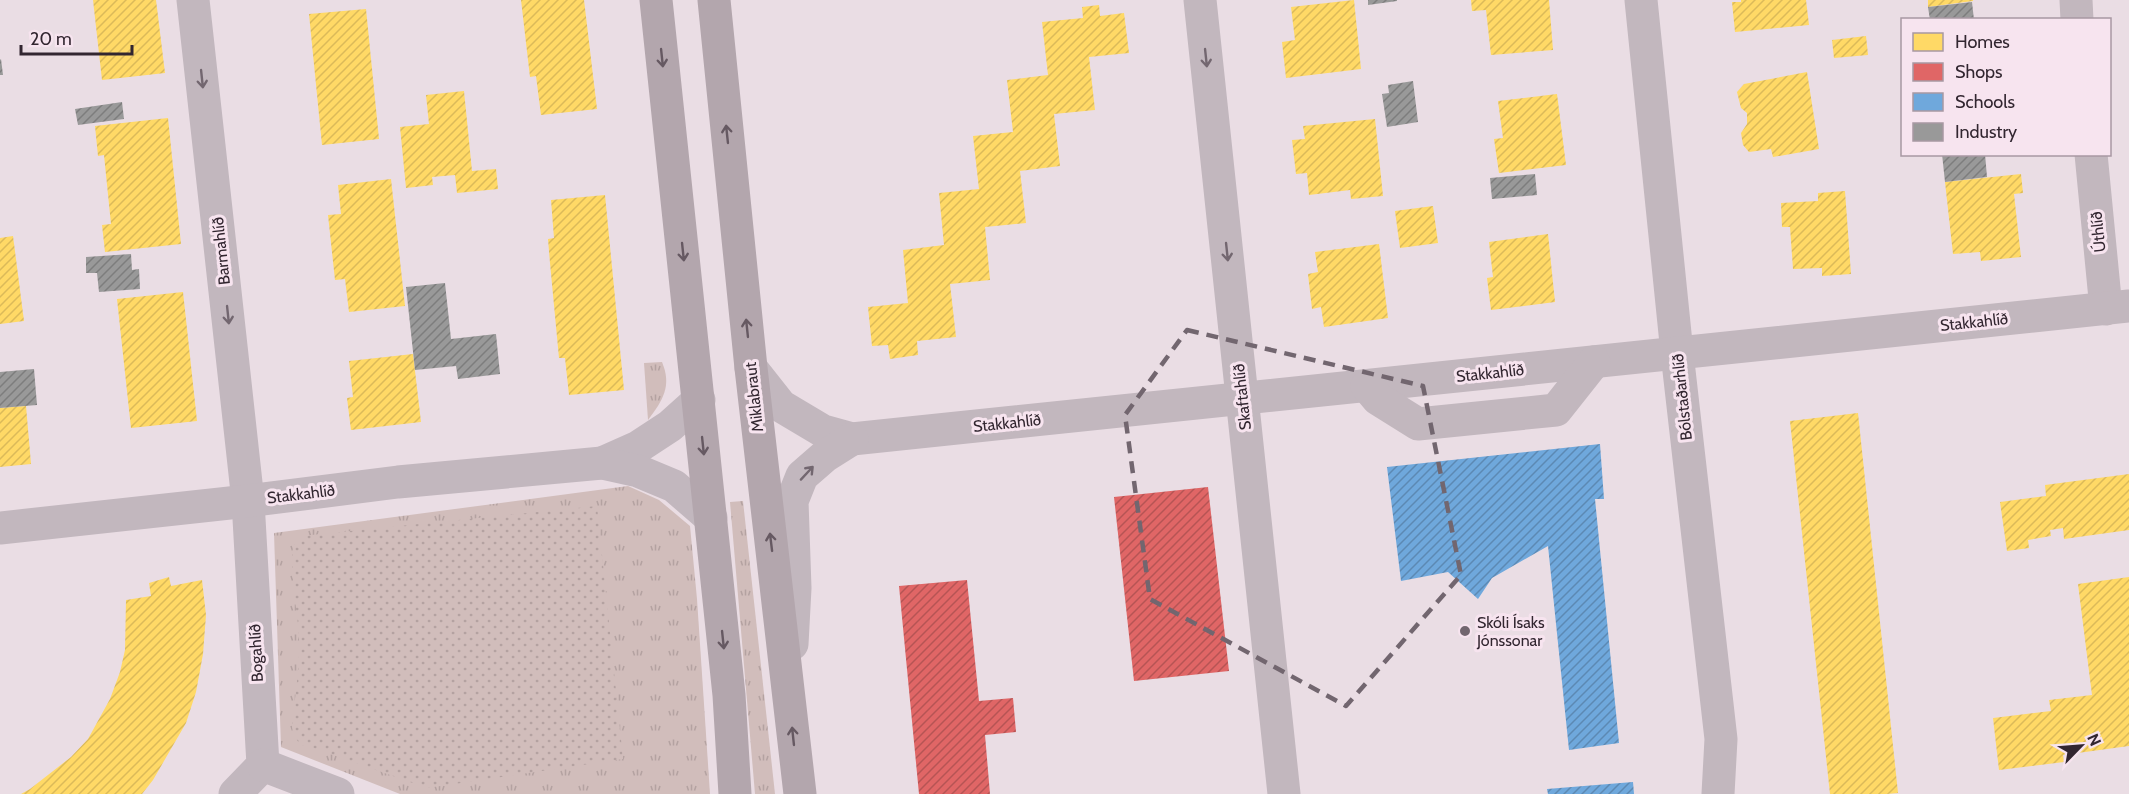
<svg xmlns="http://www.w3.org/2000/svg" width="2129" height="794" font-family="Cabin,sans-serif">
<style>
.grass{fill:url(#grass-tufts)}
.park{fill:url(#park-dots)}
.homes{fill:url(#homes-hatch)}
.shops{fill:url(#shops-hatch)}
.schools{fill:url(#schools-hatch)}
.industry{fill:url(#industry-hatch)}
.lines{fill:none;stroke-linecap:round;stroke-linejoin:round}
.minor{stroke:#c2b7be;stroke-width:33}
.highway{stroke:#b3a6ad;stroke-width:33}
.oneway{stroke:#665962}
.oneway2{stroke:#736770}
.marked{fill:none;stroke:#72666f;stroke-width:4.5;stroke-dasharray:12 8;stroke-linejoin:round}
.poi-dot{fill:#72666f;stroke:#f7e4ef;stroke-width:2}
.labels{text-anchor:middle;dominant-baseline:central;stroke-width:6;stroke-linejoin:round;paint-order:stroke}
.street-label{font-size:16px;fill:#322630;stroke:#f7e4ef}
.poi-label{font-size:16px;fill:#322630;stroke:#f7e4ef;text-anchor:start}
</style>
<defs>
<pattern id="grass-tufts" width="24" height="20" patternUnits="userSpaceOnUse" patternTransform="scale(1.5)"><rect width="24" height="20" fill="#d1bdbb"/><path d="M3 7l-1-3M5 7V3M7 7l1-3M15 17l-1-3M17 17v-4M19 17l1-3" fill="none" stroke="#b4a2a1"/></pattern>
<pattern id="park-dots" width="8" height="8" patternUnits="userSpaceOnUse" patternTransform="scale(1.5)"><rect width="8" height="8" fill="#d1bdbb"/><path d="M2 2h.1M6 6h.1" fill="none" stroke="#b4a2a1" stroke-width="1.8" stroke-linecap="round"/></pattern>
<pattern id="homes-hatch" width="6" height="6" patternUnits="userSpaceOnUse" patternTransform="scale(1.5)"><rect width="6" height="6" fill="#ffd966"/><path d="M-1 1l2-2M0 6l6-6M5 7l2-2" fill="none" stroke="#dbba59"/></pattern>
<pattern id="shops-hatch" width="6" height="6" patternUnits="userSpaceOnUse" patternTransform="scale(1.5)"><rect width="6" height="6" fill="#e06666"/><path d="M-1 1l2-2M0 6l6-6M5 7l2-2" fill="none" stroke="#b65454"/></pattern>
<pattern id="schools-hatch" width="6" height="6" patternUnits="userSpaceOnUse" patternTransform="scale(1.5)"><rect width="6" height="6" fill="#6fa8dc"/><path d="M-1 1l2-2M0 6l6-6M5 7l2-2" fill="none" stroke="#5c89b3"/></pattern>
<pattern id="industry-hatch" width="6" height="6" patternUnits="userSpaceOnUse" patternTransform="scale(1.5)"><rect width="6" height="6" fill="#999"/><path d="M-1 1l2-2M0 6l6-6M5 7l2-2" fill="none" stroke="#7d7d7d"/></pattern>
</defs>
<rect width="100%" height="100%" fill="#eadde4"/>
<g class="grass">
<path d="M 662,362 C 672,386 663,400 648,420 L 644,363 Z"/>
<path d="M 628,486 L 659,500 L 690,526 L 697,599 L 710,794 L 400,794 L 281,747 L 274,533 Z"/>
<path d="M 743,501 L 775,794 L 755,794 L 730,502 Z"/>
</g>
<path class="park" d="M 597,506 L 623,759 L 427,788 L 305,745 L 301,746 L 293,734 L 292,726 C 295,696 300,667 299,637 C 298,614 289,567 293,548 C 295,540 304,537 311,535 Z"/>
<g class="homes">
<path d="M 93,0 L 156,0 L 165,73 L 102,80 Z"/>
<path d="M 521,0 L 584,0 L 597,109 L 541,115 L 536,76 L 530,77 Z"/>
<path d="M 1354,0 L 1361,69 L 1286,78 L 1282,42 L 1295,40 L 1291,7 Z"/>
<path d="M 1471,0 L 1549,0 L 1553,50 L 1491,55 L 1486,10 L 1472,11 Z"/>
<path d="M 1741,0 L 1806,0 L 1809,25 L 1735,32 L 1732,2 L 1741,2 Z"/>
<path d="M 1928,0 L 1973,0 L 1973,1 L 1928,7 Z"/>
<path d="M 1099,5 L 1100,16 L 1124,13 L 1129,53 L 1089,57 L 1095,110 L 1054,114 L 1060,166 L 1020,171 L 1026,223 L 985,227 L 990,280 L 950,284 L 956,337 L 917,341 L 918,355 L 890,359 L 888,345 L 872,346 L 868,307 L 908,303 L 903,250 L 944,245 L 939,193 L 979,189 L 973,136 L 1013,132 L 1007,80 L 1048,75 L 1042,22 L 1083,18 L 1082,7 Z"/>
<path d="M 366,9 L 379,139 L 322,145 L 309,14 Z"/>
<path d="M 1866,36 L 1868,55 L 1834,58 L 1832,40 Z"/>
<path d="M 1807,72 L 1819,149 L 1773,157 L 1771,149 L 1749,152 L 1743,145 L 1741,133 L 1747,124 L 1747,113 L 1741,108 L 1737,92 L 1744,84 Z"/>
<path d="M 464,91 L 472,171 L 496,169 L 498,189 L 457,193 L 455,175 L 432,177 L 433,185 L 406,188 L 400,127 L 429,124 L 426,95 Z"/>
<path d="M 1557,94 L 1566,165 L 1499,173 L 1494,139 L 1503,138 L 1498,101 Z"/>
<path d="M 168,118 L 181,244 L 105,252 L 102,225 L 111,224 L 104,155 L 98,156 L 95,126 Z"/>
<path d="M 1375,119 L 1383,196 L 1351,199 L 1350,190 L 1309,195 L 1307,173 L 1296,174 L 1292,140 L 1305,139 L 1303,126 Z"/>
<path d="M 2021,174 L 2023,193 L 2014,194 L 2021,257 L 1981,261 L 1980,252 L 1953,254 L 1945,182 Z"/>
<path d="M 391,179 L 405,306 L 349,312 L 345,279 L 335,280 L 328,215 L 341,214 L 338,185 Z"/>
<path d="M 1845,191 L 1851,274 L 1822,276 L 1822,268 L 1793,269 L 1790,227 L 1782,227 L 1781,203 L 1818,201 L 1818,193 Z"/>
<path d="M 605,195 L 624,390 L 569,395 L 565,358 L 559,358 L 550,263 L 548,239 L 554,238 L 551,200 Z"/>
<path d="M 1433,206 L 1438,243 L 1400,248 L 1395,211 Z"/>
<path d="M 1548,234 L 1555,302 L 1491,310 L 1487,278 L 1493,277 L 1489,242 Z"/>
<path d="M 13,236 L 24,321 L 0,324 L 0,238 Z"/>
<path d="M 1379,244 L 1388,318 L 1324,327 L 1321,307 L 1312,309 L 1308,274 L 1318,272 L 1315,252 Z"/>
<path d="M 183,292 L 197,421 L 131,428 L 117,299 Z"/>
<path d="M 413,354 L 421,422 L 351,430 L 347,398 L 353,397 L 349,361 Z"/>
<path d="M 26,406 L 31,464 L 0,467 L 0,408 Z"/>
<path d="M 1858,413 L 1898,793 L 1887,794 L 1830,794 L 1790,421 Z"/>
<path d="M 2129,474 L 2129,530 L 2064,539 L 2063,528 L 2050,530 L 2051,536 L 2028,540 L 2029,548 L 2007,551 L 2000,502 L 2046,496 L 2045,485 Z"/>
<path d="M 169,577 L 171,586 L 202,580 L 206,615 L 203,654 L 196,692 L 186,723 L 153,780 L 142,794 L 21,794 L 30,789 L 71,757 L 88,739 L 110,699 L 120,672 L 125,650 L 126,600 L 151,596 L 149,583 Z"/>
<path d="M 2129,577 L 2129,746 L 2063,755 L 2064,762 L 1999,770 L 1993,718 L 2051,711 L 2049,700 L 2092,695 L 2078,584 Z"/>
</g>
<g class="shops">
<path d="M 1208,487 L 1229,671 L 1134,681 L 1114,497 Z"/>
<path d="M 967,580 L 979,701 L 1013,698 L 1016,732 L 985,735 L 990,794 L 919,794 L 899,586 Z"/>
</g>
<g class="schools">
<path d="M 1600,444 L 1604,499 L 1595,499 L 1619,743 L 1569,750 L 1548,546 L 1492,578 L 1478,599 L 1448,572 L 1401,581 L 1387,467 Z"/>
<path d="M 1633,782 L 1634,794 L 1548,794 L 1547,789 Z"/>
</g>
<g class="industry">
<path d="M 1368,0 L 1397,0 L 1397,1 L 1368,5 Z"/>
<path d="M 1972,2 L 1974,20 L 1930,20 L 1928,7 Z"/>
<path d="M 1,59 L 3,75 L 0,75 L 0,60 Z"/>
<path d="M 1413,81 L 1418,122 L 1387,127 L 1382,94 L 1389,93 L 1388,85 Z"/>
<path d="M 122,102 L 124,119 L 78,125 L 75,109 Z"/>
<path d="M 1942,154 L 1985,154 L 1987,177 L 1945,182 Z"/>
<path d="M 1535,174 L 1537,195 L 1492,199 L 1490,178 Z"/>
<path d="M 131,254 L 132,270 L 139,269 L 140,289 L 99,292 L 97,273 L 86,273 L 86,257 Z"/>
<path d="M 445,283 L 451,339 L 496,334 L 500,374 L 458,379 L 456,366 L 415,370 L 406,287 Z"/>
<path d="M 34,369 L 37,405 L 0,408 L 0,372 Z"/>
</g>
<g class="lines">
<g class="minor">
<path d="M 193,0 L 248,501 L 263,765 L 235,794"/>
<path d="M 1200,0 L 1284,794"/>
<path d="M 1641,0 L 1677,353 L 1721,739 L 1718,794"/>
<path d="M 2076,0 L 2077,20"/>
<path d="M 2091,154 L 2106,309"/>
<path d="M 751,368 L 781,406 L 823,431 L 852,439 L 2129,306"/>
<path d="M 1367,386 L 1378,399 L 1418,424 L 1556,410 L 1594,362"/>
<path d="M 602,463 L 638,447 L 670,426 L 699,400"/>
<path d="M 0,528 L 248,501 L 398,482 L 602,463 L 638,471 L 674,486 L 711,518"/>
<path d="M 792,644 L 795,588 L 792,501 L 802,476 L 825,456 L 852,439"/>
<path d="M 263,765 L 338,794"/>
</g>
<g class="highway">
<path d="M 656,0 L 729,695 L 735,794"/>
<path d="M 714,0 L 751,368 L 800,794"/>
</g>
</g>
<defs><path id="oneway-shaft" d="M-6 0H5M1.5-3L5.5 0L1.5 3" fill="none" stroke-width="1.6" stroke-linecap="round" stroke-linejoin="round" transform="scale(1.5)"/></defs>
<g class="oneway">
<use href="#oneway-shaft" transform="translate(662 58) rotate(84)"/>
<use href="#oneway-shaft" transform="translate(727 134) rotate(-96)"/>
<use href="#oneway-shaft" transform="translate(683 252) rotate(84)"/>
<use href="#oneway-shaft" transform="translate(747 328) rotate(-96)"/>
<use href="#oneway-shaft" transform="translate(703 446) rotate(84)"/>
<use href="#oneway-shaft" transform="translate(771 542) rotate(-97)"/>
<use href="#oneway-shaft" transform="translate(723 640) rotate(84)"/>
<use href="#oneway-shaft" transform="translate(793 736) rotate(-96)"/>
</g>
<g class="oneway2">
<use href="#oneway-shaft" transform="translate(1206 58) rotate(84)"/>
<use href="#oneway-shaft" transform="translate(202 79) rotate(84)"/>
<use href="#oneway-shaft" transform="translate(1227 252) rotate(84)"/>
<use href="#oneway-shaft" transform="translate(228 315) rotate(84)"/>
<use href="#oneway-shaft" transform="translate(807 473) rotate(-47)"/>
</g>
<path class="marked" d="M 1187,330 L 1423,386 L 1461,575 L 1346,706 L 1150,599 L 1125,415 Z"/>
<circle class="poi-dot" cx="1465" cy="631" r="6"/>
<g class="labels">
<g class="street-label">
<text transform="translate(2098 232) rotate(-96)">Úthlíð</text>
<text transform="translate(221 251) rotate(-96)">Barmahlíð</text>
<text transform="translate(1974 322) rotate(-6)">Stakkahlíð</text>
<text transform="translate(1490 373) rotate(-6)">Stakkahlíð</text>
<text transform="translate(754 397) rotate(-96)">Miklabraut</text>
<text transform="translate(1242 397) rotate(-96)">Skaftahlíð</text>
<text transform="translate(1682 397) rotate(-96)">Bólstaðarhlíð</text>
<text transform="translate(1007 423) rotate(-6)">Stakkahlíð</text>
<text transform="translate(301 494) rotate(-7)">Stakkahlíð</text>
<text transform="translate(256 653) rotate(-93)">Bogahlíð</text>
</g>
<g class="poi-label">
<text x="1477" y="622">Skóli Ísaks<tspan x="1477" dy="18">Jónssonar</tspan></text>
</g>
</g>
<rect x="1901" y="18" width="210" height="138" fill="#f7e4ef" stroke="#a898a3" stroke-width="1.5"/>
<rect x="1913" y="33" width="30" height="18" fill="#ffd966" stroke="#a898a3" stroke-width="1.5"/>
<text x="1955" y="48" font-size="18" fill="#322630">Homes</text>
<rect x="1913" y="63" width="30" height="18" fill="#e06666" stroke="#a898a3" stroke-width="1.5"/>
<text x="1955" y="78" font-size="18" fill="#322630">Shops</text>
<rect x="1913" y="93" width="30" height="18" fill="#6fa8dc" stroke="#a898a3" stroke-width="1.5"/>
<text x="1955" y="108" font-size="18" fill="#322630">Schools</text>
<rect x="1913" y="123" width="30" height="18" fill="#999999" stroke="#a898a3" stroke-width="1.5"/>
<text x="1955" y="138" font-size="18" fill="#322630">Industry</text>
<g transform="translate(2081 746) rotate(65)" stroke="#f7e4ef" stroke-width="4.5" paint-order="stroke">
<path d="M0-4.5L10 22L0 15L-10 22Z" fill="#322630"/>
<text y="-9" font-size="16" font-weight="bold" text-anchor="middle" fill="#322630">N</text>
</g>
<path d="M21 45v9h111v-9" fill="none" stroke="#322630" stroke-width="3"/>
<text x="30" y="45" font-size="18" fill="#322630" stroke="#f7e4ef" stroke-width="4.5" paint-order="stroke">20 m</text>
</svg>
